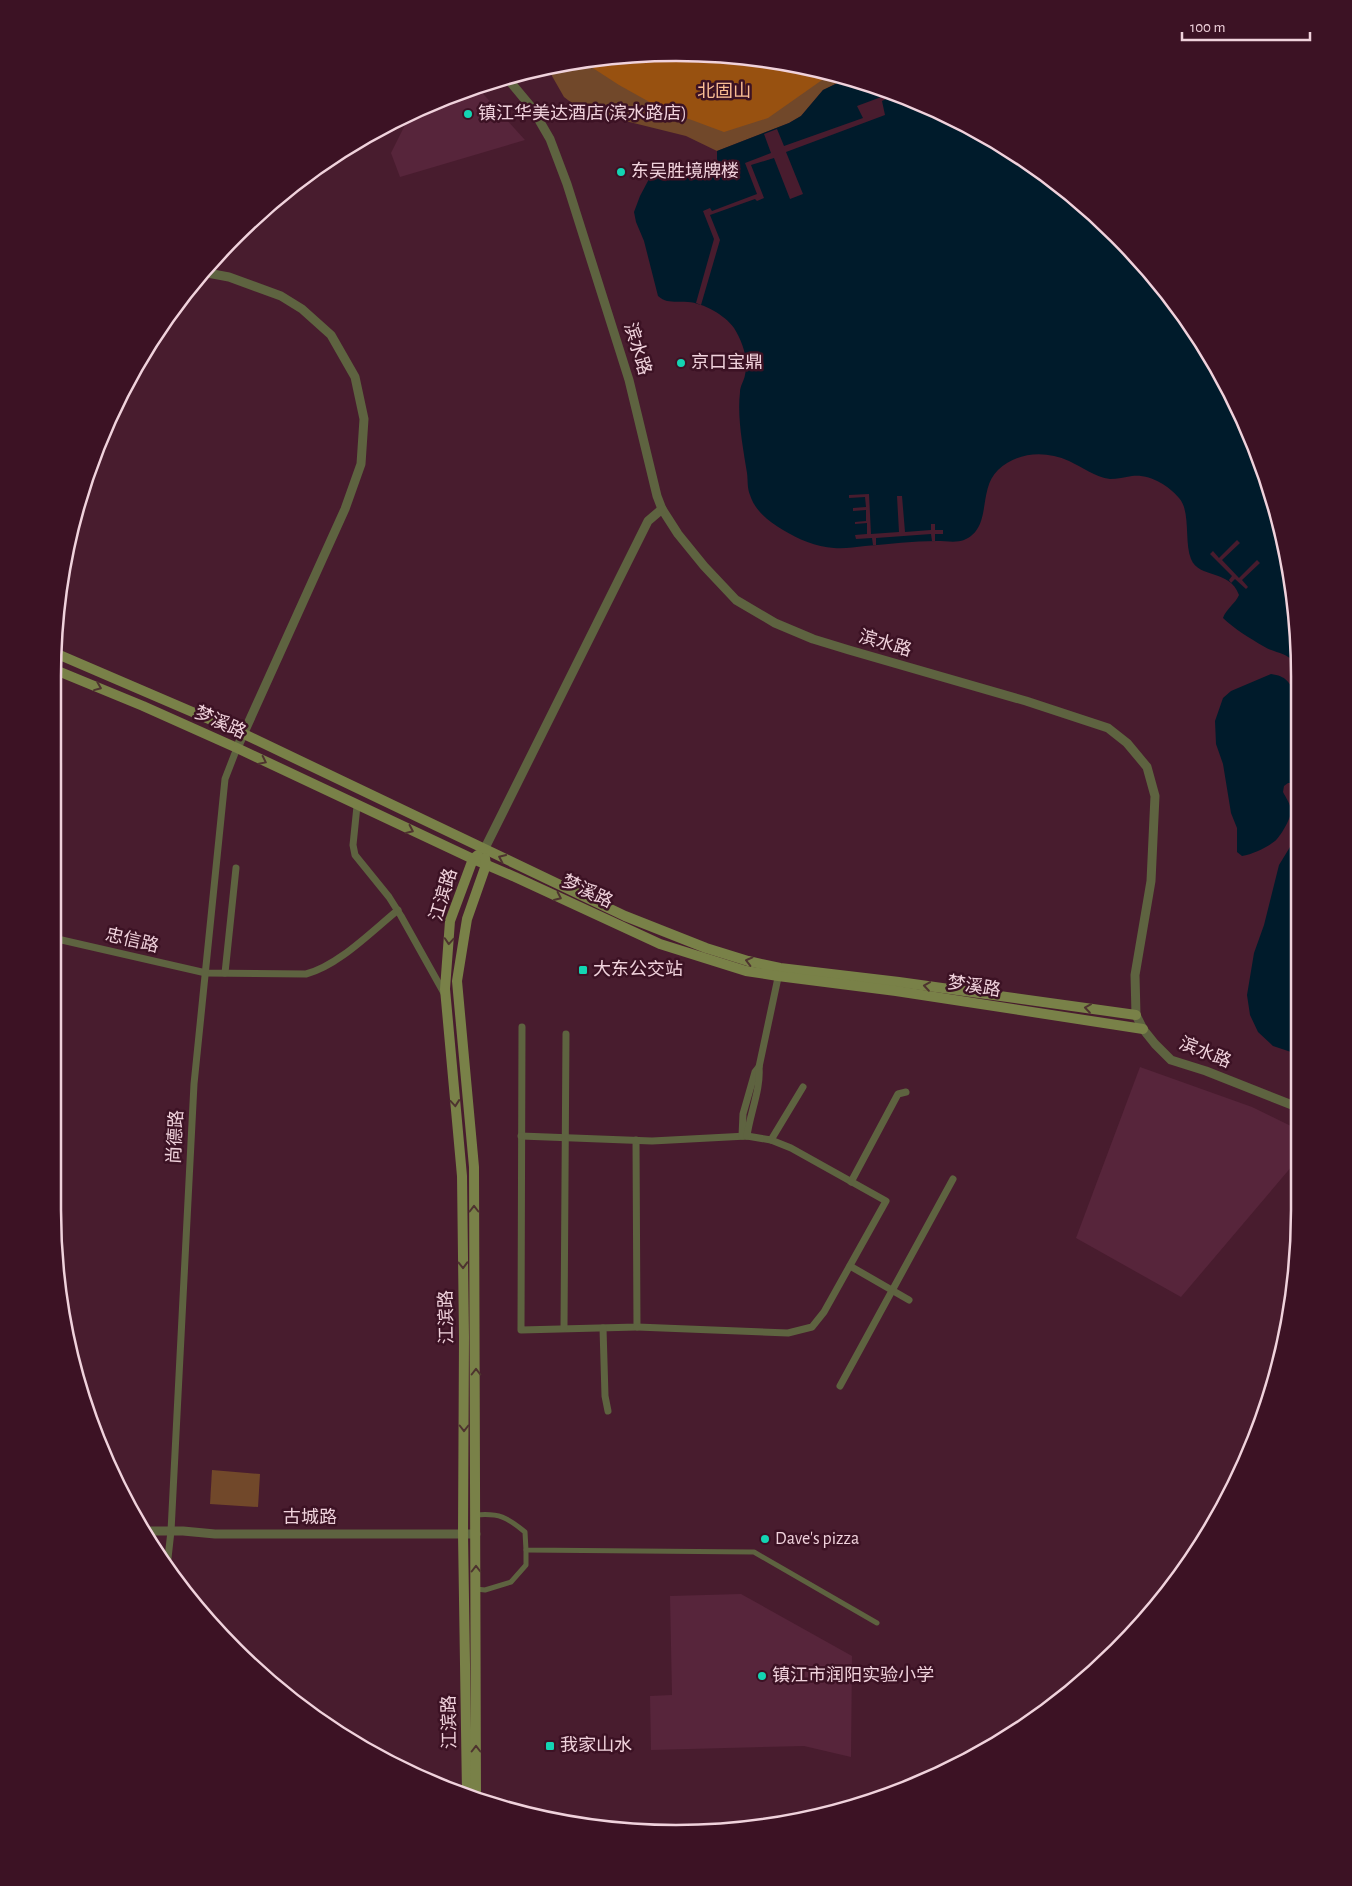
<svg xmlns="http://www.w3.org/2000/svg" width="1352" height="1886" font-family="'Alegreya Sans','Noto Sans SC',sans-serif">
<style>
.built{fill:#57253b}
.green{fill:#71482a}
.forest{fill:#985110}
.water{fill:#001b2b}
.pier{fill:#481c2e}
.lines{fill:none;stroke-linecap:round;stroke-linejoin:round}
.pedestrian{stroke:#5e6340;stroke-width:5}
.minor{stroke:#5e6340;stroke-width:7}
.tertiary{stroke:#5e6340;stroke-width:9}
.secondary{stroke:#798148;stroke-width:10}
.oneway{stroke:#4e332f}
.poi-dot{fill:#13d5b3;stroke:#3c1224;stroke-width:2}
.labels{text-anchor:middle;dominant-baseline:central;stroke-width:5;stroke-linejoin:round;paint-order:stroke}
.park-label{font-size:18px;fill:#fabd94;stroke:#3c1224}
.poi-label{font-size:18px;fill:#f0d2dc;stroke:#3c1224;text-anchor:start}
.street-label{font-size:18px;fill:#f0d2dc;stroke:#3c1224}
.rim{fill:none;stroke:#f0d2dc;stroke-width:2.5}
</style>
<rect width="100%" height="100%" fill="#481c2e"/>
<g class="built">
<path d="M 476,86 L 525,140 L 400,177 L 391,153 L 410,115 Z"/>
<path d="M 1140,1067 L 1252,1107 L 1297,1129 L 1298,1159 L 1181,1297 L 1076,1238 Z"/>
<path d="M 741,1594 L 852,1656 L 851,1757 L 804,1746 L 651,1750 L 650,1696 L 672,1695 L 670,1596 Z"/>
</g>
<g class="green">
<path d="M 717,54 L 838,74 L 848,78 L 823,90 L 801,116 L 789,123 L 717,151 L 686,136 L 581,110 L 564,97 L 548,69 L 595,58 Z"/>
<path d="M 212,1470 L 260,1474 L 258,1507 L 210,1504 Z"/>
</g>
<path class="forest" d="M 717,54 L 832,73 L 768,118 L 724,132 L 662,109 L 619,85 L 582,61 L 595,58 Z"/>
<g class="water">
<path d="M 848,78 L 952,117 L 1056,182 L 1145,265 L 1216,364 L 1252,437 L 1294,594 L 1295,663 C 1286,652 1274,653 1263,646 C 1251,639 1233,628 1223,618 C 1226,609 1235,604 1239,595 C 1230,569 1199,579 1191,559 C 1184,542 1191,511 1179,498 C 1168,485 1150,474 1132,476 C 1125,477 1117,479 1110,479 C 1095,477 1082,467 1069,461 C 1045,450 1017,452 998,470 C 977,490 993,528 964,540 C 957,543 945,541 937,541 C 913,541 889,544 865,546 C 855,547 844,549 834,548 C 816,547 798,539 783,530 C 769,522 755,511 750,495 C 747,488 748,480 747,473 C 743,447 737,418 740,392 C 740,386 744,381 745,375 C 749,359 742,341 734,328 C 725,315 703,303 688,302 C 676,301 667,304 658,296 L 644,241 L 636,222 L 634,212 L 640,196 L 649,179 L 658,174 L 666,174 L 679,180 L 720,169 L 717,159 L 717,151 L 789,123 L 801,116 L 823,90 Z"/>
<path d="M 1271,674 C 1286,676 1290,682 1295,695 L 1295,783 L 1288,783 L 1284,786 L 1283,792 C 1286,798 1290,803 1291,810 C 1292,817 1280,837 1275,841 C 1266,848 1253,854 1242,856 L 1237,852 L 1237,828 L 1231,813 L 1223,764 L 1216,744 L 1215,721 L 1223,698 L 1231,691 Z"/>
<path d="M 1296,842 L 1297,1054 L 1273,1046 L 1258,1032 L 1250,1015 L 1247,995 L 1254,953 L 1264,925 L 1279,865 L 1290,847 Z"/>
</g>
<g class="pier">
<path d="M 886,92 L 891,94 L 890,97 L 882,101 L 885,115 L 786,152 L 803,194 L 790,199 L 774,158 L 751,165 L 764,198 L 757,201 L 755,199 L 710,215 L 720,240 L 701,305 L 696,303 L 714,239 L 703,211 L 710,208 L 712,211 L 757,194 L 745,163 L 771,153 L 764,134 L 777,129 L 784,146 L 863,118 L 857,106 L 884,96 Z"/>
<path d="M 869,494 L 871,534 L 899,532 L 897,496 L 902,496 L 905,532 L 931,530 L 931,524 L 935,524 L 935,530 L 943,530 L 943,534 L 935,534 L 935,541 L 932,541 L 931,534 L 876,538 L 876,545 L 873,545 L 872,538 L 856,539 L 855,535 L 867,534 L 867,523 L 855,524 L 855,522 L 866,521 L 866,510 L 853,511 L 853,508 L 866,507 L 865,497 L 849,498 L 849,495 Z"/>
<path d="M 1237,540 L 1240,543 L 1222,560 L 1239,578 L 1257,560 L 1260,563 L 1242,580 L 1248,587 L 1246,589 L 1235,579 L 1231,583 L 1229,580 L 1232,576 L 1210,554 L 1213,551 L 1219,558 Z"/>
</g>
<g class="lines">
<g class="pedestrian">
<path d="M 476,1515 C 499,1513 507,1517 525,1532 L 526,1550 L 754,1552 L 877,1623"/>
<path d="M 476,1589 L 485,1590 L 511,1582 L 526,1565 L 526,1550"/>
</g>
<g class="minor">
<path d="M 357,806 L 353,845 L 355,855 L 389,897 L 401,916 L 444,993"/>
<path d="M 53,938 L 206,973 L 306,974 C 338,966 372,931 398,910"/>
<path d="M 225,973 L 236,868"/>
<path d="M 522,1027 L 521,1330 L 637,1327 L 636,1140"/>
<path d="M 521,1136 L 652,1141 L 747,1136 L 771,1140 L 791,1148 L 886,1201 L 824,1312 L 812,1327 L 788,1333 L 637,1327"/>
<path d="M 742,1136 L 743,1114 L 755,1072 L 759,1067"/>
<path d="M 747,1136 C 750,1113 761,1089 759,1067 L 779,973"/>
<path d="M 771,1140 L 803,1087"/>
<path d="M 851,1182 L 898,1094 L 906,1092"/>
<path d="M 850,1266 L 909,1300"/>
<path d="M 564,1328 L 566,1034"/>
<path d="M 603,1328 L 605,1396 L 608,1411"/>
<path d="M 840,1386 L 953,1179"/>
<path d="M 167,1567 L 171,1531 L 194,1084 L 225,779 L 237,748"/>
</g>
<g class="tertiary">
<path d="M 507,78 L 532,108 L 550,139 L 567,184 L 629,380 L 657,496 L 662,509 L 678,534 L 704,566 L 736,600 L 775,623 L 813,639 L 849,650 L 1026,701 L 1108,728 L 1127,743 L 1147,767 L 1155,796 L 1151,881 L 1135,975 L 1136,1015 L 1143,1029 L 1155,1044 L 1171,1060 L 1206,1071 L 1297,1107"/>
<path d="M 202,272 L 229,277 L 281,296 L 302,309 L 331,335 L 355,377 L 364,419 L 361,464 L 345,509 L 237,748"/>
<path d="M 484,850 L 648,521 L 662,509"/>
<path d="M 144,1531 L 183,1531 L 215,1534 L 476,1534"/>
</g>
<g class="secondary">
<path d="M 55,653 L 246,735 L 625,916 L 706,948 L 748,961 L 780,968 L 899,982 L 1136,1015"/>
<path d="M 53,669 L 143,706 L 237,748 L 473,859 L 515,877 L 660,944 L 746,971 L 778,976 L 896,991 L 1143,1029"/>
<path d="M 467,1794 L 463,1534 L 464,1337 L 462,1176 L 445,989 L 450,921 L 473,859 L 478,855"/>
<path d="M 476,1798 L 474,1167 L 457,981 L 467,919 L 486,865 L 485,858"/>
</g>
</g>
<defs><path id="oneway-chevron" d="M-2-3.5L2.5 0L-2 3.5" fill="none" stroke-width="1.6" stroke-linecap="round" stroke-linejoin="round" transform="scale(1.25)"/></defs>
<g class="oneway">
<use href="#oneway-chevron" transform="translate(98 687) rotate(22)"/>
<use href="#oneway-chevron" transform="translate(263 761) rotate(26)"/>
<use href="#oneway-chevron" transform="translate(410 830) rotate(25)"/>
<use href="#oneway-chevron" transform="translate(502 858) rotate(-155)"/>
<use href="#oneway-chevron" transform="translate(558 897) rotate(25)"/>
<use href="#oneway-chevron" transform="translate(449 941) rotate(94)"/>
<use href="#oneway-chevron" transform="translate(749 961) rotate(-166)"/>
<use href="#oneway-chevron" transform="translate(927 986) rotate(-172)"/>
<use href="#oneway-chevron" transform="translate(1088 1008) rotate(-172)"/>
<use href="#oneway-chevron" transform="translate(455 1103) rotate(85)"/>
<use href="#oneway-chevron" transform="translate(474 1209) rotate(-90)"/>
<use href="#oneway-chevron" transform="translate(463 1265) rotate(89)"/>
<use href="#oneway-chevron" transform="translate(476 1372) rotate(-90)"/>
<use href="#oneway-chevron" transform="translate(464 1428) rotate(90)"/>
<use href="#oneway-chevron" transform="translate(476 1569) rotate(-90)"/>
<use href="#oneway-chevron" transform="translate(476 1749) rotate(-90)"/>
</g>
<g class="poi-dot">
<circle cx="468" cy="114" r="5"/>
<circle cx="621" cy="172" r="5"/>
<circle cx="681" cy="363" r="5"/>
<rect x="578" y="965" width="10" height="10" rx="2.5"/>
<circle cx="765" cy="1539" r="5"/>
<circle cx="762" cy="1676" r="5"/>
<rect x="545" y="1741" width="10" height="10" rx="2.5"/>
</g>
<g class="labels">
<g class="park-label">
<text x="724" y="92">北固山</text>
</g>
<g class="poi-label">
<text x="478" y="114">镇江华美达酒店(滨水路店)</text>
<text x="631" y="172">东吴胜境牌楼</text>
<text x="691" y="363">京口宝鼎</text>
<text x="593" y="970">大东公交站</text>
<text x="775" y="1539">Dave's pizza</text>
<text x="772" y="1676">镇江市润阳实验小学</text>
<text x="560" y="1746">我家山水</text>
</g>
<g class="street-label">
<text transform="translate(637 349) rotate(73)">滨水路</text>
<text transform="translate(885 644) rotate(16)">滨水路</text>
<text transform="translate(220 723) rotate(24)">梦溪路</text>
<text transform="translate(587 892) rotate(25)">梦溪路</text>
<text transform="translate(444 895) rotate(-73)">江滨路</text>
<text transform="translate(132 941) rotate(13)">忠信路</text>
<text transform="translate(974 987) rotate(9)">梦溪路</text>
<text transform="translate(1205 1053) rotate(22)">滨水路</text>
<text transform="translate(176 1137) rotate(-87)">尚德路</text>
<text transform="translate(447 1317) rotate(-91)">江滨路</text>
<text x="310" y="1518">古城路</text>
<text transform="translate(450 1722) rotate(-91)">江滨路</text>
</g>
</g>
<path d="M0 0H1352V1886H0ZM676 61H676A615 615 0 0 1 1291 676V1210A615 615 0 0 1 676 1825H676A615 615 0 0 1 61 1210V676A615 615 0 0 1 676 61Z" fill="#3c1224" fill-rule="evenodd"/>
<path class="rim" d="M676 61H676A615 615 0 0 1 1291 676V1210A615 615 0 0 1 676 1825H676A615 615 0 0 1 61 1210V676A615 615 0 0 1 676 61Z"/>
<path d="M1182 32v8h128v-8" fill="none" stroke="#f0d2dc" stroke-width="2.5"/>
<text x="1190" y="32" font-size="15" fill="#f0d2dc" stroke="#3c1224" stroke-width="4" paint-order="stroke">100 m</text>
</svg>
